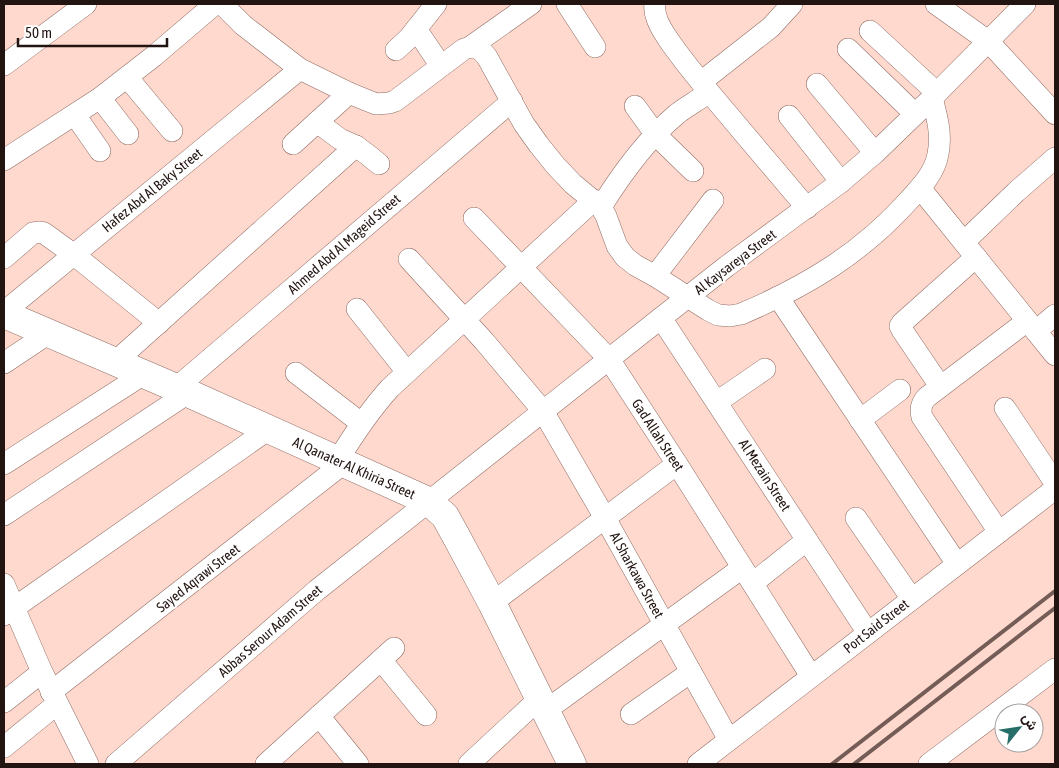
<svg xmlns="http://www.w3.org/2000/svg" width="1059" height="768" font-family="'Asap Condensed',Vazirmatn,sans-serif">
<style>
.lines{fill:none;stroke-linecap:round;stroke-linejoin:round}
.minor-casing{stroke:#906e65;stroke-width:22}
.major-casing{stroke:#906e65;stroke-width:29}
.minor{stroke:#fff;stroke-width:21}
.major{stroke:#fff;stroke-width:28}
.rail{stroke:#745d57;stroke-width:4}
.labels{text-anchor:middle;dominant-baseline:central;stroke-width:4.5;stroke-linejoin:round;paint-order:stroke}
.street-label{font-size:14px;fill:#221511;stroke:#fff}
</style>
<rect width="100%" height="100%" fill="#ffd8ce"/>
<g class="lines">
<g class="minor-casing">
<g id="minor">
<path d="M 222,4 L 243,25 L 300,69 L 349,93 L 376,104 L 389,103 L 395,101 L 464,49 C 475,45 480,48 487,57 L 524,124 L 539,145 L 555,165 L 573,184 L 601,207 L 606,216 L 617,246 L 625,257 L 635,265 L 655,276 L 708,310 L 718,315 L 730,316 L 741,314 C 807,286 862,253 910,199 C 922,186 935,172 938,154 C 942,134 937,117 932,98"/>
<path d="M 567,4 L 595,47"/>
<path d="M 655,4 C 653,15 660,27 666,36 C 683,62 705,87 725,111 C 753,144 780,176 807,208"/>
<path d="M 936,4 L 988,41 L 1055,114"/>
<path d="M 416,29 L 441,66"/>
<path d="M 870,31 L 937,93"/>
<path d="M 470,47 L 531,4"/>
<path d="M 848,49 L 915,114"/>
<path d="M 396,50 L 409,38 L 436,4"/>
<path d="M 4,65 L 86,4"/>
<path d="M 127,77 L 172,131"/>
<path d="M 701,82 L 771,27 L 792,4"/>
<path d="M 817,84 L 875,153"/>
<path d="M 100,98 L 128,134"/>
<path d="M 635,106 L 656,135 L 693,171"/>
<path d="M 75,115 L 100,151"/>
<path d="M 789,116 L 841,182"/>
<path d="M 317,122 L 340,139 L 356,146 L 368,155 L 379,164"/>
<path d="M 293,144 L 349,93"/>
<path d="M 4,160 L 100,98 L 154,56 L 215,4"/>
<path d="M 920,188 L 1055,355"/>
<path d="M 601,207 C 622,173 646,140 677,114 C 687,106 699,100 709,92"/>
<path d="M 474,218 L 609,359 L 677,464 L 811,676"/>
<path d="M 964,242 L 1016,192 L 1055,158"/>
<path d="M 4,258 L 33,233 L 40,232 L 44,233 L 73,254 L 159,323"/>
<path d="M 409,259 L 484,341 L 543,411 L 605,518 L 729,740"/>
<path d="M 655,276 L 713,200"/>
<path d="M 778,297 L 957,564"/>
<path d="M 357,309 L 407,372"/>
<path d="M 4,312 L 300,69"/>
<path d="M 661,318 L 868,633"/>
<path d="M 1036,331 L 1055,315"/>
<path d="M 115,362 L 356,146"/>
<path d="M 4,363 L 49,333"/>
<path d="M 296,373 L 361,423"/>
<path d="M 940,386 L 902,330 L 900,326 L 902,323 L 976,257"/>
<path d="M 176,388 L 512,101"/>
<path d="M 717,402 L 765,369"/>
<path d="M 1005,408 L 1055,483"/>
<path d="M 860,420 L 900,390"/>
<path d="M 338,460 C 354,434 369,411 390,388 L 594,200"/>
<path d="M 4,464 L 144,374"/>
<path d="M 4,515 L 188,393"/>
<path d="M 856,518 L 912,599"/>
<path d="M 999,532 L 922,417 C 920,409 921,403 927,397 L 1027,321"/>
<path d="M 753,583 L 807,540"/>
<path d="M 4,584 L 42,672 L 88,764"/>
<path d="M 492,603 L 677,464"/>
<path d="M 4,615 L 269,429"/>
<path d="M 381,660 L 426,715"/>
<path d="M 51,692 L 344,463"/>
<path d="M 4,702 L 42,672"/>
<path d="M 545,711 L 742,568"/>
<path d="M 631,714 L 691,672"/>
<path d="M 319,716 L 358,764"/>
<path d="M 4,747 L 57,704"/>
<path d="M 116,764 L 317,590 L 661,318 L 727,266 L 841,182 L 875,153 L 932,98 L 1025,4"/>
<path d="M 266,764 L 394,648"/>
<path d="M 469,764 L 539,699"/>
<path d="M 698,764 L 1055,489"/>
<path d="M 929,764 L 1055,669"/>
</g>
</g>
<g class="major-casing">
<path id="major" d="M 4,314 L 188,393 L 428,501 L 445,516 L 456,536 L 492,603 L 572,764"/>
</g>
<use href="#minor" class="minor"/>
<use href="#major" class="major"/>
<g class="rail">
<path d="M 832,764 L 1055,591"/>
<path d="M 854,764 L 1055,608"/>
</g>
</g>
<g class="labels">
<g class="street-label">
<text transform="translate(152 190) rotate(-39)">Hafez Abd Al Baky Street</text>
<text transform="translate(344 244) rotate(-41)">Ahmed Abd Al Mageid Street</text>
<text transform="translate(735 262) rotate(-37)">Al Kaysareya Street</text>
<text transform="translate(658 435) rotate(57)">Gad Allah Street</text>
<text transform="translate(354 468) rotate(24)">Al Qanater Al Khiria Street</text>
<text transform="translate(765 475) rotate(57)">Al Mezain Street</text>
<text transform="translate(637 575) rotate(61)">Al Sharkawa Street</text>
<text transform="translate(198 578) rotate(-38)">Sayed Aqrawi Street</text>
<text transform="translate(876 626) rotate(-38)">Port Said Street</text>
<text transform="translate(270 631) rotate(-41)">Abbas Serour Adam Street</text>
</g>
</g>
<rect width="1059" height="768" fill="none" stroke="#221511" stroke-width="10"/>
<g transform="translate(1019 728) rotate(60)"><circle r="24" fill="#ffffff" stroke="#a7a1a0"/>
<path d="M0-4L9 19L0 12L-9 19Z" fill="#266f68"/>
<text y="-8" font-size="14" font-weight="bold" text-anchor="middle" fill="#221511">ش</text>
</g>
<path d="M18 38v8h149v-8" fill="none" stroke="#221511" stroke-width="2.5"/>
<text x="25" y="38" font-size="15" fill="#221511" stroke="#ffffff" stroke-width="4" paint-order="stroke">50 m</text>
</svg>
